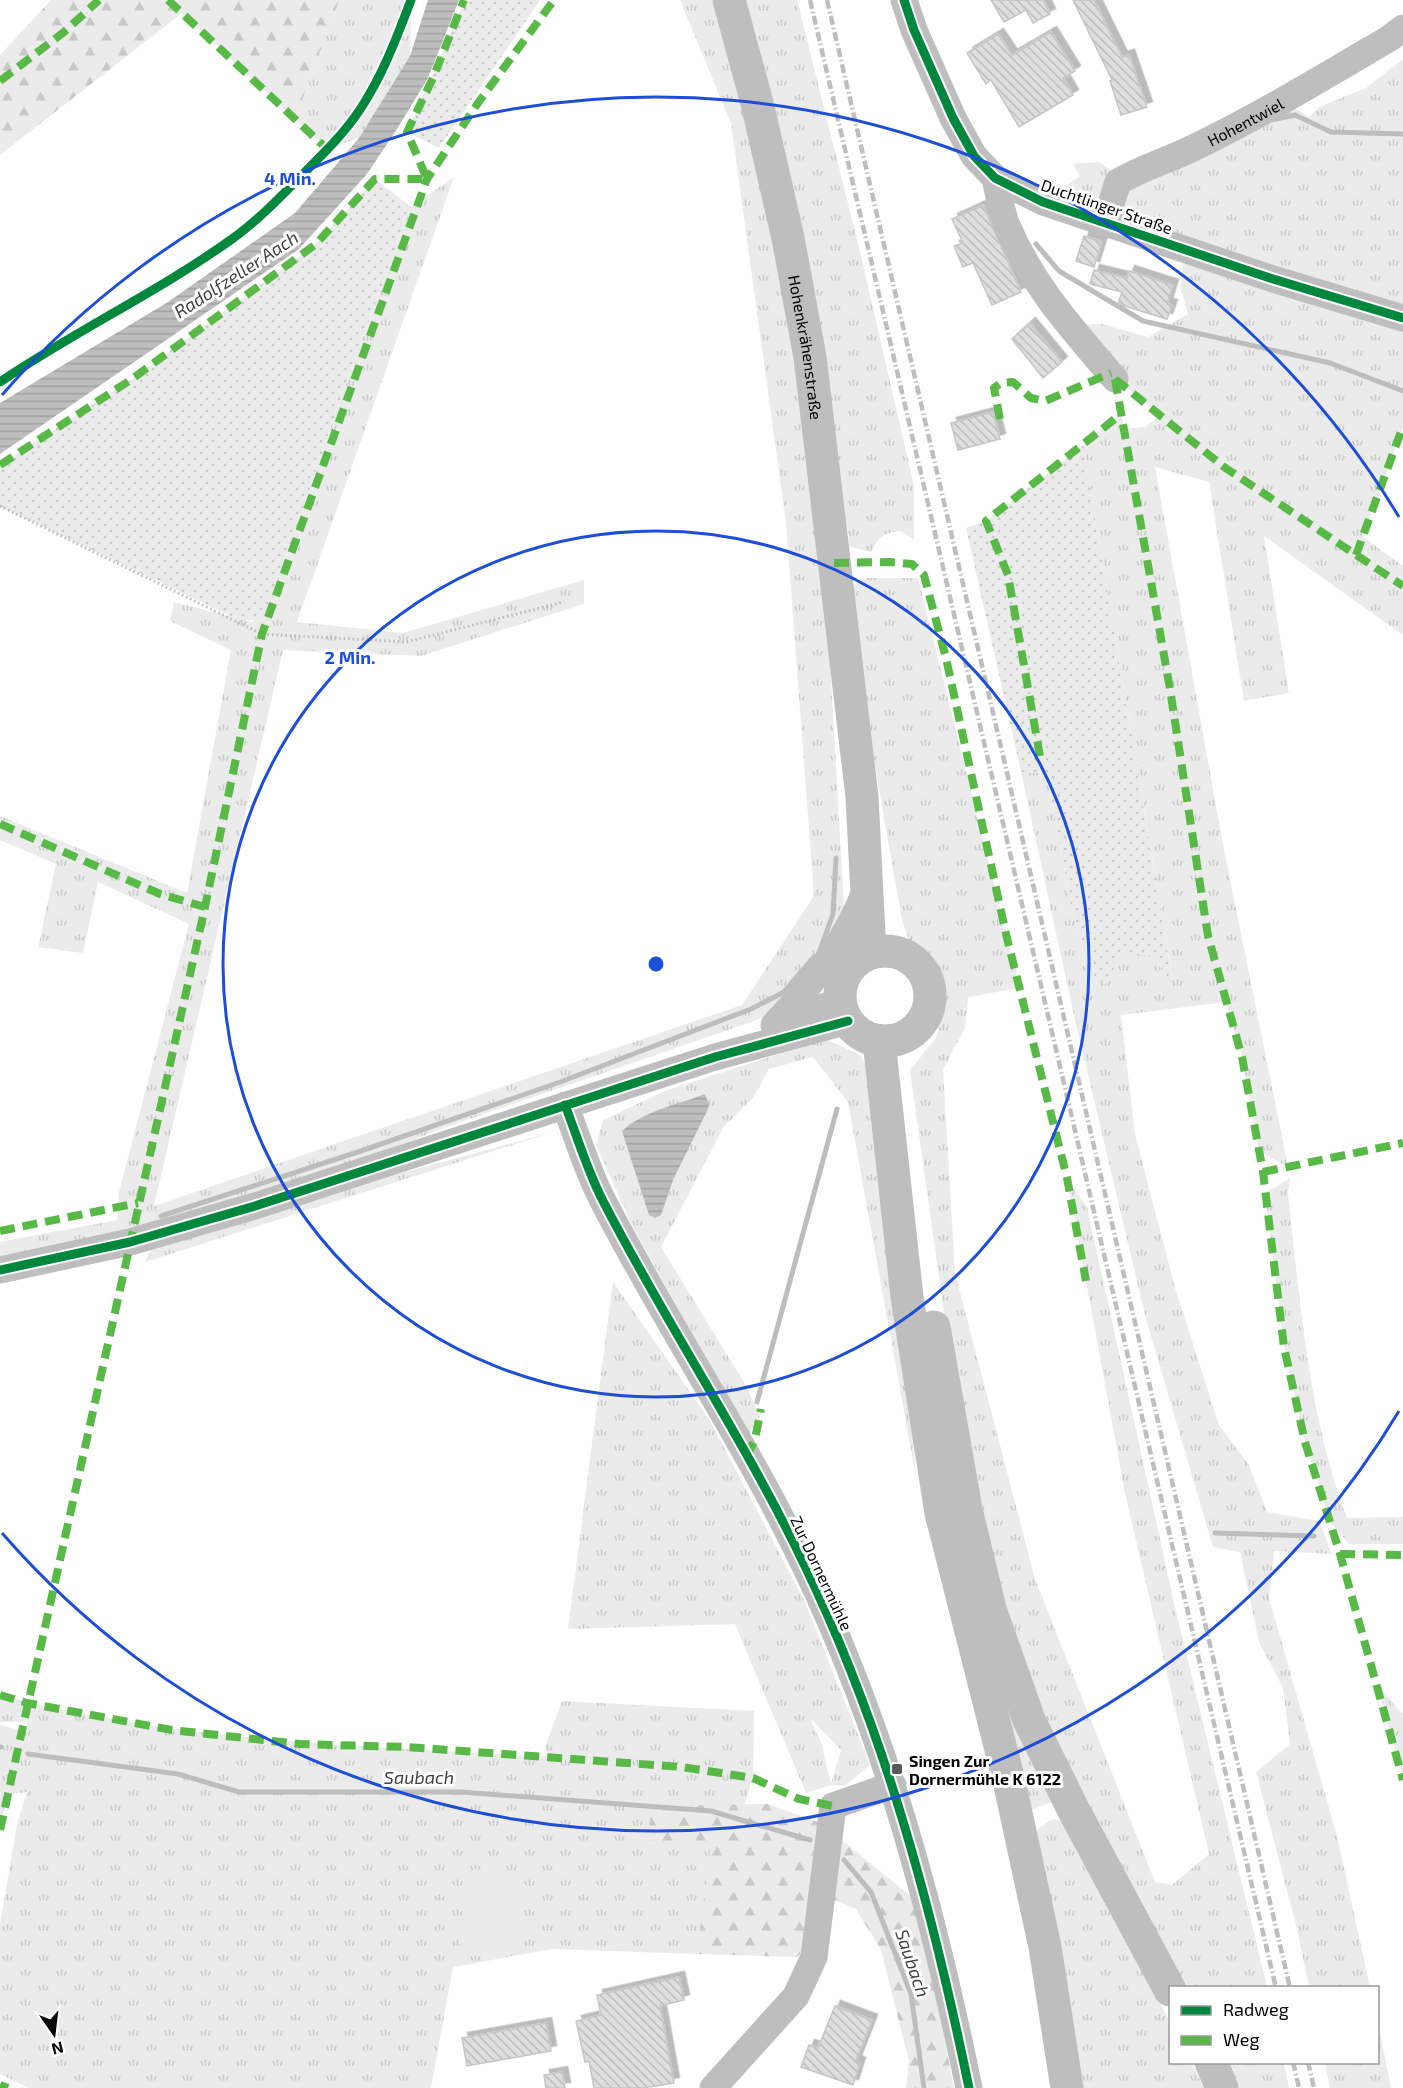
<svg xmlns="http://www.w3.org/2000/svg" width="1403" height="2088" font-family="'Exo 2',sans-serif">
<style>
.grass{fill:url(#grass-tufts);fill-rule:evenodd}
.forest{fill:url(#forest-firs)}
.garden{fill:url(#garden-dots)}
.pitch{fill:#ebebeb}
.water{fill:url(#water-rules)}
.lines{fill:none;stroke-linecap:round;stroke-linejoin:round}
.stream{stroke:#bdbdbd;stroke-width:5}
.building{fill:url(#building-back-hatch);stroke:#c6c6c6;stroke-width:1.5;filter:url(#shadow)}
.path{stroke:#b9b9b9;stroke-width:3;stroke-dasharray:1.5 3;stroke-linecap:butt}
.minor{stroke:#bebebe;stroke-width:27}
.major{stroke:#bebebe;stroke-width:33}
.rail{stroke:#bebebe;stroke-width:4.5;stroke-dasharray:9 3 1.5 3;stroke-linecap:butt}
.quiet{stroke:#58b947;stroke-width:8;stroke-dasharray:15 8;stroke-linecap:butt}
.cycleway-casing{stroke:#fff;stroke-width:13}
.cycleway{stroke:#00873e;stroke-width:9}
.ring{fill:none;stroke:#1d4ed8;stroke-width:3}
.poi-dot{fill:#595959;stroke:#fff;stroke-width:2}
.labels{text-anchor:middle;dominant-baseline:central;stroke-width:6;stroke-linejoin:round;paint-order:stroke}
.street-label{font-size:16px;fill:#000;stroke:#fff}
.poi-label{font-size:16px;font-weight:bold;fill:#000;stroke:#fff;text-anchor:start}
.water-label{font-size:18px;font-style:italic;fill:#424242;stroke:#fff}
.centre{fill:#1d4ed8;stroke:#fff;stroke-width:3}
.ring-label{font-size:18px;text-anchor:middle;font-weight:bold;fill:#1d4ed8;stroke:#fff;stroke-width:6;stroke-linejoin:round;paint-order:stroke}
</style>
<defs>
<pattern id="grass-tufts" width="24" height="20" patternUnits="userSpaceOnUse" patternTransform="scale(1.5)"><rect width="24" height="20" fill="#ebebeb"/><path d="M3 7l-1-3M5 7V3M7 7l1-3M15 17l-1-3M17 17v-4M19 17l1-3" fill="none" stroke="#c8c8c8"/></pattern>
<pattern id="forest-firs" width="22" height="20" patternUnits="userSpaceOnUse" patternTransform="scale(1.5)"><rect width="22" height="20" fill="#ebebeb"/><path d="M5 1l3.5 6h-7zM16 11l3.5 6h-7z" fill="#c8c8c8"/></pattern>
<pattern id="garden-dots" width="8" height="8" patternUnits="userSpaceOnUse" patternTransform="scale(1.5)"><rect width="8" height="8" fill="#ebebeb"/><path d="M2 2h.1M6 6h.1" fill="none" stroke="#c8c8c8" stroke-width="1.8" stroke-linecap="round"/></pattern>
<pattern id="water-rules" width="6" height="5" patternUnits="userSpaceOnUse" patternTransform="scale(1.5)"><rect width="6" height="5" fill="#bdbdbd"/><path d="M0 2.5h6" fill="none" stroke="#a1a1a1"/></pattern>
<pattern id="building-back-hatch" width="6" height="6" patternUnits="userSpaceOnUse" patternTransform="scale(1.5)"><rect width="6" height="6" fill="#dedede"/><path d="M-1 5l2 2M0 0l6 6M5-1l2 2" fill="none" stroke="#bdbdbd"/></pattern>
<filter id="shadow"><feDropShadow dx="5.5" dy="-5.5" stdDeviation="0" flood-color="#0004"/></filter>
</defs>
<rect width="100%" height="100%" fill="#fff"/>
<g class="grass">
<path d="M 339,0 L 411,0 L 410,56 L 359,138 L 327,149 L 295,119 Z"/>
<path d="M 680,0 L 712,0 L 748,95 L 805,405 L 830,660 L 844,908 L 831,944 L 782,1005 L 757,1020 L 446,1127 L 355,1163 L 155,1225 L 0,1260 L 0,1242 L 117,1220 L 119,1192 L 189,924 L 98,882 L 83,953 L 38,947 L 56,864 L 0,840 L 0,816 L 187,893 L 231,650 L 170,621 L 174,602 L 252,622 L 268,611 L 344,388 L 411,207 L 454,177 L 297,622 L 403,633 L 584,580 L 584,604 L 421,656 L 283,650 L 154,1206 L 742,1005 L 814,896 L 786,523 L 731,123 Z"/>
<path d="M 739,0 L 797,0 L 858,243 L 914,486 L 914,540 L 901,531 C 883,533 879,536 871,552 L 850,547 L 825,378 Z"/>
<path d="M 1403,59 L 1403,427 L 1363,537 L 1403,566 L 1403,635 L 1264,536 L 1289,693 L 1244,701 L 1209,482 L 1155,467 L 1221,834 L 1288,1167 L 1259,1151 L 1242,1057 L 1226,1002 L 1121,1015 L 1135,1134 L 1175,1288 L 1219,1425 L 1249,1465 L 1267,1512 L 1319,1521 L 1332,1554 L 1274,1551 L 1269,1598 L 1337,1836 L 1370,1987 L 1309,1987 L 1297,1929 L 1256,1772 L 1290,1744 L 1283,1688 L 1259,1642 L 1240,1552 L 1213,1547 L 1146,1319 L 1075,1020 L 1021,772 L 1047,773 L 1072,911 L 1091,973 L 1106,984 L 1123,949 L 1151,957 L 1173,982 L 1083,445 L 1121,414 L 1124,429 L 1145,427 L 1161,415 L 1115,379 L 1067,325 L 1102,324 L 1148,337 L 1188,314 L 1180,286 L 1185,250 L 1105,223 L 1129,196 L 1096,202 L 1071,202 L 1059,191 L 1080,176 L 1073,164 L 1098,162 L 1130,181 L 1292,106 L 1309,117 L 1319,107 L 1366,88 Z"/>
<path d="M 866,578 L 918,578 L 1020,988 L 968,997 L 965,1028 L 943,1070 L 955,1273 L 1035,1579 L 1155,1882 L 1172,1885 L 1209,1854 L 1125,1493 L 1067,1178 L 1087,1207 L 1174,1603 L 1267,1987 L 1186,1987 L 1098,1831 L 1047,1724 L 1003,1608 L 965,1463 L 910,1070 L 936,1038 L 944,1009 L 939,978 L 911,947 L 902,920 L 873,755 L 852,585 Z"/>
<path d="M 826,1039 L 860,1055 L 876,1081 L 917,1483 L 848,1102 L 813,1057 L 769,1069 L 753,1098 L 724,1126 L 661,1247 L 745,1384 L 760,1416 L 748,1435 L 632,1225 L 596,1145 L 603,1120 L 667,1090 Z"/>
<path d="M 550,1133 L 145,1262 L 152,1247 L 353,1186 Z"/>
<path d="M 1290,1178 L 1288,1193 C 1300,1302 1308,1414 1347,1518 L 1403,1517 L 1403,1544 L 1349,1544 L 1330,1522 L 1305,1442 L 1284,1347 L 1265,1193 Z"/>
<path d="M 613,1282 L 709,1419 L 805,1602 L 870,1765 L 845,1786 L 830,1785 L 806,1793 L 735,1624 L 568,1629 ZM 810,1718 L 841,1750 L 831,1784 L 822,1745 Z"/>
<path d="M 991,1667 L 1058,1800 L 1028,1811 Z"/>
<path d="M 1377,1685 L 1403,1714 L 1403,1780 Z"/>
<path d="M 0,1695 C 34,1705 68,1711 102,1717 C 250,1745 400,1747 550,1757 L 545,1747 L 562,1701 L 754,1711 L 753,1778 L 697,1954 L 552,1949 L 453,1967 L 431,2088 L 29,2088 L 0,2074 L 0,1924 L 17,1824 L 27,1792 L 7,1795 L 0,1830 L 0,1725 L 27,1732 L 27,1707 L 23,1722 L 0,1722 Z"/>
<path d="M 1053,1819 L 1064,1821 L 1170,2022 L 1170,2062 L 1192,2063 L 1204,2088 L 1078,2088 L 1032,1841 L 1039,1828 Z"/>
<path d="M 1378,2022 L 1391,2088 L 1330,2088 L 1325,2063 L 1378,2062 Z"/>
<path d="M 1224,2063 L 1284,2063 L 1289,2088 L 1235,2088 Z"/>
</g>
<g class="forest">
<path d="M 51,0 L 339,0 L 295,119 L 182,13 L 0,155 L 0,55 Z"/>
<path d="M 768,1804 L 821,1823 L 918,1902 L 954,2088 L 906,2088 L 909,2061 L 881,1950 L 856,1909 L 821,1895 L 817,1939 L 797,1957 L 697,1954 L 710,1850 L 647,1839 L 652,1806 Z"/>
</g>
<g class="garden">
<path d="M 465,0 L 540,0 L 439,148 L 407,132 Z"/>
<path d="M 375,179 L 411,207 L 344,388 L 268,611 L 260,620 L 239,620 L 0,506 L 0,465 L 132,379 L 316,244 Z"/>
<path d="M 1083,445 L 1173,983 L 1151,957 L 1123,950 L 1106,984 L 1091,973 L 1072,911 L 1047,773 L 1021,772 L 966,528 L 986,521 Z"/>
</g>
<path class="pitch" d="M 473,1869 L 524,1875 L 515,1952 L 458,1958 Z"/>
<g class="water">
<path d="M 428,0 L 459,0 L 428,78 L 397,129 L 367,174 L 299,249 L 0,454 L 0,403 L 168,302 L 295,213 L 359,138 L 410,56 Z"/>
<path d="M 705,1094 L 709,1104 L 708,1109 L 673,1180 L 661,1215 L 655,1218 L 649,1215 L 622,1131 C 643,1111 679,1104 705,1094 Z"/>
</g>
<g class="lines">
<g class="stream">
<path d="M 1271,120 L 1295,115 L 1331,132 L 1403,134"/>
<path d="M 1036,244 L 1059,271 L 1143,321 L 1330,363 L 1403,391"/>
<path d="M 820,950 L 833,914 L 836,858"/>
<path d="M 161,1216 L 361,1151 L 560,1082 L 751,1009 L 784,992 L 814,957"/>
<path d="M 757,1402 L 837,1109"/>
<path d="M 1215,1533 L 1314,1536"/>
<path d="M 0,1747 L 1,1747"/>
<path d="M 28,1754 L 178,1774 L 239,1792 L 461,1792 L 711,1811 L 810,1840"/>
<path d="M 844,1860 L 871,1892 L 911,1994 L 924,2088"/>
</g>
</g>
<g class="building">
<path d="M 991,0 L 1043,0 L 1050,14 L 1033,23 L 1026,10 L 1004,22 Z"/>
<path d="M 1073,0 L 1094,0 L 1122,57 L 1129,55 L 1147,107 L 1121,115 L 1110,81 L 1112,80 Z"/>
<path d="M 1051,32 L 1075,71 L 1063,78 L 1073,95 L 1019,127 L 991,80 L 986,84 L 967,53 L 998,34 L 1012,55 Z"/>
<path d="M 983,205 L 1021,292 L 992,305 L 973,263 L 963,267 L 954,246 L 963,243 L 952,219 Z"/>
<path d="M 1084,236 L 1102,242 L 1094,267 L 1076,261 Z"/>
<path d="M 1094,270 L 1127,278 L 1129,271 L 1173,285 L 1167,304 L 1172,305 L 1167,319 L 1118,304 L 1122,292 L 1090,284 Z"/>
<path d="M 1030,323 L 1062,362 L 1043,378 L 1012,339 Z"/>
<path d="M 993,412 L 1000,439 L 958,450 L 951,423 Z"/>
<path d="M 679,1977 L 684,2000 L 660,2006 L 674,2083 L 643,2088 L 594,2088 L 589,2061 L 585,2062 L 576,2021 L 601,2015 L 597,1995 Z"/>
<path d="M 835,2006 L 872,2020 L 856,2061 L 860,2063 L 853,2085 L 801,2067 L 809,2045 L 818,2048 Z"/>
<path d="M 546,2023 L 551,2051 L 467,2066 L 462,2038 Z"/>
<path d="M 562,2072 L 565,2088 L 546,2088 L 544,2075 Z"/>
</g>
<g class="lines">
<path class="path" d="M 0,506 L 262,634 L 406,642 L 564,602"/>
<g class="minor">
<path d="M 904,0 L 914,30 L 953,118 L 974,156 L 995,178 L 1043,202 L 1273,279 L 1403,318"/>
<path d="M 995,178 C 998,193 1001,209 1006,223 C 1031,284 1073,330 1115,379"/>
<path id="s1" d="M 1105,223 L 1118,182 C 1141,168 1166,161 1189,150 C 1258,117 1324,77 1390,38 L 1403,28"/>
<path d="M 782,1022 L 840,1001"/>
<path d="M 774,1025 C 811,986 847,940 866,889"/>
<path d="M 565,1105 C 577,1136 587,1170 602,1199 C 666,1324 745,1440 805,1566 C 885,1732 932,1908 969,2088"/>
<path d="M 0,1270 L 130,1242 L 255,1206 L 715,1057 L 848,1021"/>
<path d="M 713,2088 L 796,1996 L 814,1957 L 833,1806 L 893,1785"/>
</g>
<g class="major">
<path id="s2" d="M 729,0 L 757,103 L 788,238 L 810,357 L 862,797 L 870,953"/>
<circle cx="885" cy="996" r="45"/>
<path d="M 879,1041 L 907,1297 L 941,1513 L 1009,1781 L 1045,1947 L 1067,2088"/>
<path d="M 934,1327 L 966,1509 L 990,1609 L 1029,1720 L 1073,1809 L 1170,1990"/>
<path d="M 1211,2062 L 1222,2088"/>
</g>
<g class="rail">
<path d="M 810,0 L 1276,1988"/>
<path d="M 827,0 L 1290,1988"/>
<path d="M 1293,2062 L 1299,2088"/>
<path d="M 1308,2062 L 1314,2088"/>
</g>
<g class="quiet">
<path d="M 168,0 L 327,149"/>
<path d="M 0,81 L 64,32 L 99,0"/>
<path d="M 1115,379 L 1170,689 L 1208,936 L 1242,1057 L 1263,1172 L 1284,1347 L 1305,1442 L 1340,1554 L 1403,1780"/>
<path d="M 1115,379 L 1224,467 L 1403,586"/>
<path d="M 1000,419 L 994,388 L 1001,383 L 1013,382 L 1031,398 L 1045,401 L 1111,373"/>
<path d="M 0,465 L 132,379 L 316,244 L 375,179 L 427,179 L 407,132 L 433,78 L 464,0"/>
<path d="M 1356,555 L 1403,426"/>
<path d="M 834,563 L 890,562 L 912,564 L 924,575 L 946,658 L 1006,934 L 1067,1178 L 1086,1281"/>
<path d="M 1040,756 L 1008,575 L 986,521 L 1121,414"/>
<path d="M 0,824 L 160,894 L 205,907"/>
<path d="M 1263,1172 L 1403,1143"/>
<path d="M 0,1231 L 138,1203"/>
<path d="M 747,1456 L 755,1439 L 761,1409"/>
<path d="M 1340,1554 L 1403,1555"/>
<path d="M 0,1695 L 27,1703 L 172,1730 L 300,1744 L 407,1747 L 682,1767 L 753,1778 L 799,1799 L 833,1806"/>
<path d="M 0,1830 L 205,907 L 262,634 L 427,179 L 478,103 L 554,0"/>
<path d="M 0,2085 L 8,2088"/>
</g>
<g class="cycleway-casing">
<g id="cycleway">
<path d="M 904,0 L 914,30 L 953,118 L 974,156 L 995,178 L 1043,202 L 1273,279 L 1403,318"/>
<path d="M 0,382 C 75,331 158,292 232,239 C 260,219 284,193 308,169 C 326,151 345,132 359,111 C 382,77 397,37 411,0"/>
<path d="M 565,1105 C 577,1136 587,1170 602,1199 C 666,1324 745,1440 805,1566 C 885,1732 932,1908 969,2088"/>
<path d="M 0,1270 L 130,1242 L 255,1206 L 715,1057 L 848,1021"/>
</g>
</g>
<use href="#cycleway" class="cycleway"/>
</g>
<g class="ring">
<circle cx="656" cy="964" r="433"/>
<path d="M1399 1411A867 867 0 0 1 2 1533M2 395A867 867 0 0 1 1399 517"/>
</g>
<rect class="poi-dot" x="891" y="1763" width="12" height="12" rx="3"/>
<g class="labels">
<g class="street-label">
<text stroke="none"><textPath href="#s1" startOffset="184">Hohentwiel</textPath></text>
<text transform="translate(1107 206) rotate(19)">Duchtlinger Straße</text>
<text stroke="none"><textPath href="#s2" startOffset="356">Hohenkrähenstraße</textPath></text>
<text transform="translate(822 1573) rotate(65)">Zur Dornermühle</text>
</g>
<g class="poi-label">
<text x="909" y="1760">Singen Zur<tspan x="909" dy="18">Dornermühle K 6122</tspan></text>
</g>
<g class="water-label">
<text transform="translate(236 274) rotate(-33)">Radolfzeller Aach</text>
<text x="419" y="1777">Saubach</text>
<text transform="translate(913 1963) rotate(71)">Saubach</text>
</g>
</g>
<circle cx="656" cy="964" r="9" class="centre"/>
<g class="ring-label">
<text x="290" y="185">4 Min.</text>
<text x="350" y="664">2 Min.</text>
</g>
<rect x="1169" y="1986" width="210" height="78" fill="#ffffff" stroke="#999999" stroke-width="1.5"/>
<rect x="1181" y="2006" width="30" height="9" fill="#00873e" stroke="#999999" stroke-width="1.5"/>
<text x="1223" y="2016" font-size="18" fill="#000000">Radweg</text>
<rect x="1181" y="2036" width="30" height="9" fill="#58b947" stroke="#999999" stroke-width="1.5"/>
<text x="1223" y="2046" font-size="18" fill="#000000">Weg</text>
<g transform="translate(54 2034) rotate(166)" stroke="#ffffff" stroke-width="4.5" paint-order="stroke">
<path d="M0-4.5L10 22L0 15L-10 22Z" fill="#000000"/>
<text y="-9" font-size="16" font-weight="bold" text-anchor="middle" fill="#000000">N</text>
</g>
</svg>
